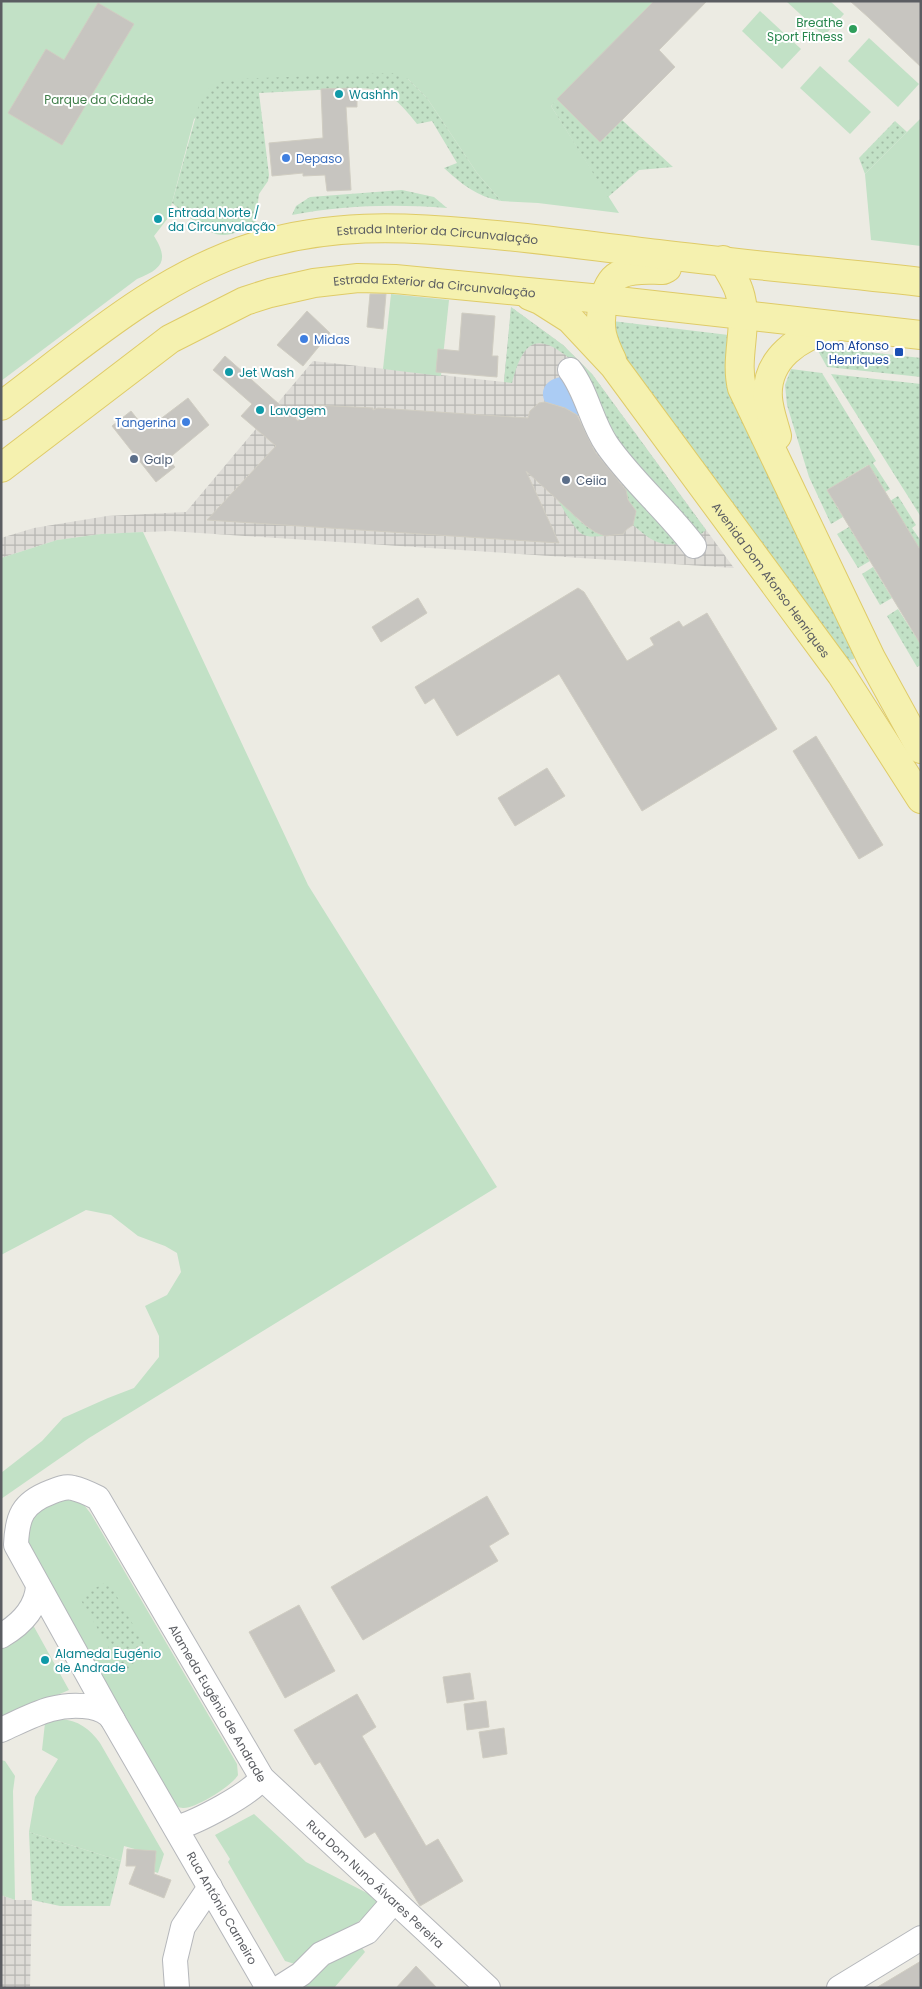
<svg xmlns="http://www.w3.org/2000/svg" width="922" height="1989" font-family="Poppins,sans-serif">
<style>
.industrial{fill:url(#industrial-grid)}
.green{fill:#c2e1c6}
.garden{fill:url(#garden-dots)}
.water{fill:#abccf4}
.building{fill:#c7c5c0;stroke:#d0cdc2}
.lines{fill:none;stroke-linecap:round;stroke-linejoin:round}
.minor-casing{stroke:#b5b7bb;stroke-width:26}
.major-casing{stroke:#dfcb68;stroke-width:30}
.minor{stroke:#fff;stroke-width:24}
.major{stroke:#f5f1af;stroke-width:28}
.leisure-dot{fill:#2e9e5b;stroke:#fff;stroke-width:2}
.culture-dot{fill:#0f9aa8;stroke:#fff;stroke-width:2}
.shop-dot{fill:#3f7fe0;stroke:#fff;stroke-width:2}
.transit-dot{fill:#1a4fb4;stroke:#fff;stroke-width:2}
.service-dot{fill:#5c6f8a;stroke:#fff;stroke-width:2}
.labels{text-anchor:middle;dominant-baseline:central;stroke-width:4;stroke-linejoin:round;paint-order:stroke}
.leisure-label{font-size:12px;fill:#27864d;stroke:#fff;text-anchor:end}
.culture-label{font-size:12px;fill:#0d838f;stroke:#fff;text-anchor:start}
.park-label{font-size:12px;fill:#3e7d48;stroke:#fff}
.shop-label{font-size:12px;fill:#366cbe;stroke:#fff;text-anchor:start}
.street-label{font-size:12px;fill:#5b5d62;stroke:#fff}
.transit-label{font-size:12px;fill:#164399;stroke:#fff;text-anchor:end}
.service-label{font-size:12px;fill:#4e5e75;stroke:#fff;text-anchor:start}
</style>
<defs>
<pattern id="industrial-grid" width="8" height="8" patternUnits="userSpaceOnUse" patternTransform="scale(1.25)"><rect width="8" height="8" fill="#dedcd7"/><path d="M0 4h8M4 0v8" fill="none" stroke="#b7b6b2"/></pattern>
<pattern id="garden-dots" width="8" height="8" patternUnits="userSpaceOnUse" patternTransform="scale(1.25)"><rect width="8" height="8" fill="#c2e1c6"/><path d="M2 2h.1M6 6h.1" fill="none" stroke="#a1baa4" stroke-width="1.8" stroke-linecap="round"/></pattern>
</defs>
<rect width="100%" height="100%" fill="#ecebe3"/>
<g class="industrial">
<path d="M 511,307 L 563,345 L 592,374 L 734,568 L 170,531 L 101,534 L 57,540 L 1,558 L 1,538 L 34,528 L 107,516 L 186,512 L 313,361 L 504,382 Z"/>
<path d="M 1,1895 L 15,1900 L 32,1900 L 30,1988 L 1,1988 Z"/>
</g>
<g class="green">
<path d="M 1,1 L 654,1 L 551,106 L 619,213 L 538,203 L 501,201 L 477,173 L 427,98 L 408,79 L 237,79 L 194,119 L 168,218 L 154,236 C 169,260 163,269 137,279 L 1,381 Z"/>
<path d="M 786,1 L 830,1 L 844,14 L 824,36 Z"/>
<path d="M 760,11 L 801,49 L 782,69 L 742,31 Z"/>
<path d="M 869,38 L 919,84 L 898,107 L 848,61 Z"/>
<path d="M 820,66 L 871,112 L 850,134 L 800,88 Z"/>
<path d="M 921,118 L 921,246 L 871,240 L 865,174 Z"/>
<path d="M 391,294 L 449,300 L 441,376 L 383,369 Z"/>
<path d="M 143,532 L 308,885 L 497,1187 L 89,1438 L 1,1499 L 1,1473 L 42,1441 L 63,1418 L 108,1398 L 134,1388 L 159,1357 L 159,1336 L 145,1306 L 167,1295 L 181,1272 L 177,1253 L 165,1246 L 138,1236 L 111,1215 L 86,1210 L 1,1255 L 1,558 L 57,540 L 101,534 Z"/>
<path d="M 62,1497 L 81,1501 L 91,1514 L 237,1764 L 238,1775 C 232,1786 195,1809 183,1808 C 178,1808 176,1805 173,1802 L 26,1543 L 29,1515 Z"/>
<path d="M 33,1625 L 69,1690 L 1,1719 L 1,1648 L 20,1638 Z"/>
<path d="M 60,1719 C 78,1720 90,1729 100,1743 L 164,1854 L 158,1873 L 152,1871 L 156,1855 L 124,1846 L 121,1861 L 29,1832 L 35,1797 L 58,1759 L 42,1750 L 45,1723 Z"/>
<path d="M 1,1760 L 5,1761 L 15,1776 L 13,1791 L 15,1900 L 1,1895 Z"/>
<path d="M 254,1814 L 306,1862 L 373,1896 L 378,1902 L 376,1906 L 362,1919 L 298,1965 L 285,1961 L 228,1862 L 230,1859 L 215,1835 Z"/>
<path d="M 358,1943 L 365,1952 L 334,1988 L 292,1988 Z"/>
</g>
<g class="garden">
<path d="M 392,73 L 408,79 L 427,98 L 477,173 L 501,201 C 478,197 461,184 444,168 L 457,163 L 432,121 L 417,124 C 399,101 387,88 357,88 L 259,93 L 269,175 L 268,181 L 259,194 L 255,225 C 245,229 236,234 225,235 C 209,237 185,213 172,203 L 200,101 C 210,83 217,82 237,79 Z"/>
<path d="M 557,99 L 622,120 L 673,167 L 639,170 L 608,197 L 551,106 Z"/>
<path d="M 895,121 L 907,132 L 865,174 L 859,158 Z"/>
<path d="M 402,190 L 434,197 L 447,208 C 394,204 344,205 292,215 L 296,206 L 310,197 Z"/>
<path d="M 511,307 L 563,345 L 592,374 L 706,530 L 699,536 L 617,447 L 570,359 C 534,329 522,345 512,383 L 504,382 Z"/>
<path d="M 612,321 L 737,336 L 855,649 L 854,659 L 844,661 L 616,352 Z"/>
<path d="M 832,348 L 921,358 L 921,377 L 827,367 L 817,349 Z"/>
<path d="M 791,369 L 822,373 L 876,461 L 873,463 L 890,489 L 885,492 L 868,465 L 827,490 L 843,517 L 831,524 L 809,477 L 787,405 L 785,385 Z"/>
<path d="M 831,374 L 921,384 L 921,517 Z"/>
<path d="M 622,475 L 678,544 C 658,547 647,537 633,525 L 636,511 L 628,500 Z"/>
<path d="M 550,485 C 564,506 580,527 605,536 C 597,536 589,538 582,534 C 572,528 556,496 550,485 Z"/>
<path d="M 898,496 L 916,525 L 912,528 L 921,541 L 921,551 L 890,501 Z"/>
<path d="M 849,527 L 870,561 L 858,568 L 837,534 Z"/>
<path d="M 873,567 L 892,598 L 880,605 L 862,574 Z"/>
<path d="M 898,609 L 921,645 L 921,665 L 917,667 L 887,616 Z"/>
<path d="M 108,1581 L 151,1656 L 123,1672 L 79,1597 Z"/>
<path d="M 29,1832 L 121,1861 L 110,1906 L 60,1906 L 32,1900 Z"/>
</g>
<path class="water" d="M 560,377 L 566,378 L 580,410 L 579,416 L 565,408 L 545,402 C 539,389 547,380 560,377 Z"/>
<g class="building">
<path d="M 654,1 L 707,1 L 659,50 L 675,67 L 600,142 L 557,99 Z"/>
<path d="M 850,1 L 921,1 L 921,67 L 868,17 Z"/>
<path d="M 98,3 L 134,24 L 62,145 L 8,113 L 46,49 L 64,60 Z"/>
<path d="M 357,88 L 357,107 L 346,107 L 351,190 L 327,191 L 325,175 L 303,176 L 303,173 L 272,176 L 269,143 L 323,138 L 321,89 Z"/>
<path d="M 370,294 L 386,294 L 383,329 L 367,327 Z"/>
<path d="M 307,311 L 330,333 L 303,366 L 277,345 Z"/>
<path d="M 462,313 L 495,316 L 492,356 L 498,356 L 497,377 L 436,372 L 438,349 L 459,351 Z"/>
<path d="M 225,356 L 298,421 L 314,405 L 373,408 L 373,410 L 378,408 L 528,418 L 530,411 L 539,403 L 545,402 L 565,408 L 577,415 L 595,452 L 626,490 L 628,500 L 636,511 L 633,525 L 627,529 L 623,534 L 605,536 L 595,532 L 585,525 L 526,471 L 559,543 L 207,520 L 276,446 L 241,416 L 252,404 L 213,370 Z"/>
<path d="M 188,398 L 209,425 L 168,459 L 175,467 L 156,482 L 112,426 L 131,411 L 146,430 Z"/>
<path d="M 869,465 L 921,551 L 921,645 L 827,490 Z"/>
<path d="M 578,588 L 584,592 L 627,661 L 654,645 L 650,638 L 679,621 L 683,627 L 707,613 L 777,729 L 642,811 L 559,674 L 457,736 L 434,698 L 425,704 L 415,687 Z"/>
<path d="M 418,598 L 427,613 L 381,642 L 372,627 Z"/>
<path d="M 816,736 L 883,845 L 859,859 L 793,751 Z"/>
<path d="M 547,768 L 565,796 L 515,826 L 498,798 Z"/>
<path d="M 487,1496 L 509,1534 L 489,1546 L 498,1561 L 363,1640 L 331,1587 Z"/>
<path d="M 299,1605 L 335,1671 L 285,1698 L 249,1632 Z"/>
<path d="M 470,1673 L 474,1699 L 447,1703 L 443,1677 Z"/>
<path d="M 357,1694 L 376,1727 L 362,1736 L 426,1846 L 438,1839 L 463,1881 L 420,1906 L 375,1832 L 365,1838 L 320,1762 L 315,1765 L 294,1730 Z"/>
<path d="M 486,1701 L 489,1727 L 467,1730 L 464,1704 Z"/>
<path d="M 504,1728 L 507,1754 L 483,1758 L 479,1732 Z"/>
<path d="M 127,1849 L 156,1851 L 154,1874 L 171,1880 L 164,1898 L 129,1884 L 136,1866 L 126,1866 Z"/>
<path d="M 921,1961 L 921,1988 L 876,1988 Z"/>
<path d="M 416,1966 L 437,1988 L 396,1988 Z"/>
</g>
<g class="lines">
<g class="minor-casing">
<g id="minor">
<path d="M 570,370 C 587,392 591,422 607,445 C 632,481 667,510 694,546"/>
<path d="M 1,1636 C 20,1625 36,1610 38,1587"/>
<path d="M 1,1730 C 32,1716 56,1701 91,1707 C 101,1709 108,1712 113,1720"/>
<path d="M 176,1828 C 197,1822 249,1795 262,1778"/>
<path d="M 177,1988 L 175,1960 L 183,1927 L 210,1887"/>
<path id="s1" d="M 268,1988 L 114,1722 L 16,1545 C 17,1517 22,1503 51,1492 C 58,1489 65,1486 73,1488 C 82,1490 90,1494 98,1498 L 262,1778 L 488,1988"/>
<path d="M 279,1988 L 301,1974 L 321,1954 L 367,1932 L 394,1901"/>
<path d="M 839,1988 L 921,1938"/>
</g>
</g>
<g class="major-casing">
<g id="major">
<path d="M 723,260 C 728,270 736,281 739,291 C 750,323 734,356 742,388 L 871,658 L 921,749"/>
<path id="s2" d="M 530,296 L 540,300 L 570,319 L 614,366 L 841,674 L 921,799"/>
<path d="M 612,360 C 608,352 604,343 602,334 C 599,318 603,281 621,274 C 634,268 649,270 663,270 L 667,268"/>
<path id="s3" d="M 1,406 C 81,346 159,276 256,246 C 330,224 399,226 474,233 C 536,238 597,247 658,254 C 746,265 833,272 921,282"/>
<path d="M 777,436 C 774,424 769,411 768,398 C 765,359 799,336 833,328"/>
<path id="s4" d="M 1,468 L 170,339 L 245,301 L 270,293 L 314,283 L 358,278 L 395,279 L 591,298 L 921,335"/>
</g>
</g>
<use href="#minor" class="minor"/>
<use href="#major" class="major"/>
</g>
<circle class="leisure-dot" cx="853" cy="29" r="5"/>
<g class="culture-dot">
<circle cx="339" cy="94" r="5"/>
<circle cx="158" cy="219" r="5"/>
<circle cx="229" cy="372" r="5"/>
<circle cx="260" cy="410" r="5"/>
<circle cx="45" cy="1660" r="5"/>
</g>
<g class="shop-dot">
<circle cx="286" cy="158" r="5"/>
<circle cx="304" cy="339" r="5"/>
<circle cx="186" cy="422" r="5"/>
</g>
<rect class="transit-dot" x="894" y="347" width="10" height="10" rx="2.5"/>
<g class="service-dot">
<circle cx="134" cy="459" r="5"/>
<circle cx="566" cy="480" r="5"/>
</g>
<g class="labels">
<g class="leisure-label">
<text x="843" y="22">Breathe<tspan x="843" dy="14">Sport Fitness</tspan></text>
</g>
<g class="culture-label">
<text x="349" y="94">Washhh</text>
<text x="168" y="212">Entrada Norte /<tspan x="168" dy="14">da Circunvalação</tspan></text>
<text x="239" y="372">Jet Wash</text>
<text x="270" y="410">Lavagem</text>
<text x="55" y="1653">Alameda Eugénio<tspan x="55" dy="14">de Andrade</tspan></text>
</g>
<g class="park-label">
<text x="99" y="99">Parque da Cidade</text>
</g>
<g class="shop-label">
<text x="296" y="158">Depaso</text>
<text x="314" y="339">Midas</text>
<text x="176" y="422" text-anchor="end">Tangerina</text>
</g>
<g class="street-label">
<text stroke="none"><textPath href="#s3" startOffset="486">Estrada Interior da Circunvalação</textPath></text>
<text stroke="none"><textPath href="#s4" startOffset="489">Estrada Exterior da Circunvalação</textPath></text>
<text stroke="none"><textPath href="#s2" startOffset="376">Avenida Dom Afonso Henriques</textPath></text>
<text stroke="none"><textPath href="#s1" startOffset="866">Alameda Eugênio de Andrade</textPath></text>
<text stroke="none"><textPath href="#s1" startOffset="1108">Rua Dom Nuno Álvares Pereira</textPath></text>
<text transform="translate(222 1908) rotate(60)">Rua António Carneiro</text>
</g>
<g class="transit-label">
<text x="889" y="345">Dom Afonso<tspan x="889" dy="14">Henriques</tspan></text>
</g>
<g class="service-label">
<text x="144" y="459">Galp</text>
<text x="576" y="480">Ceiia</text>
</g>
</g>
<rect width="922" height="1989" fill="none" stroke="#5b5d62" stroke-width="5"/>
</svg>
